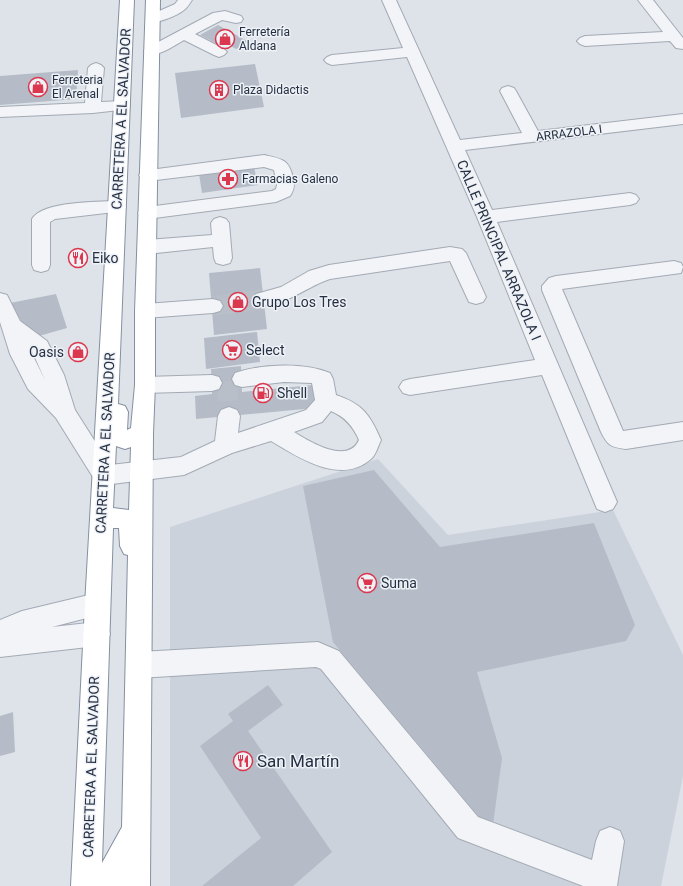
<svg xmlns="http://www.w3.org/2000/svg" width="683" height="886" font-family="Roboto,sans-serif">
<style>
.built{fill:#ccd2dc}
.building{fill:#b5bcc7}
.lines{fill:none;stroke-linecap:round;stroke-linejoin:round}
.minor-tunnel{stroke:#b9bfc8;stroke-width:20;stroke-dasharray:20 10;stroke-linecap:butt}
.minor-casing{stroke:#a3aab4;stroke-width:2}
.highway-casing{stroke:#8490a1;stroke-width:2}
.minor{fill:#f2f4f7;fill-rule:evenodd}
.highway{fill:#fff;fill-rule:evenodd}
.labels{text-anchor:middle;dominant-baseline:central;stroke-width:3;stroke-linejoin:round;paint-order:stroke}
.far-poi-label{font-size:12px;fill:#263042;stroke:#eef2f7;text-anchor:start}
.far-street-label{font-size:12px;fill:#263042;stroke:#eef2f7}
.street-label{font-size:14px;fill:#263042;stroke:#eef2f7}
.poi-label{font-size:14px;fill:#263042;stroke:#eef2f7;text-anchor:start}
.near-poi-label{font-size:17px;fill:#263042;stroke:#eef2f7;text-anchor:start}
</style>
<rect width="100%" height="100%" fill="#dee3e9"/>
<path class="built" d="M 378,459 L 448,535 L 613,510 L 683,655 L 683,776 L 661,886 L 170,886 L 170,527 Z"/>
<g class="building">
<path d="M 218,25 L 249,42 L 236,49 L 224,42 L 219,45 L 200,35 Z"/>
<path d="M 255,64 L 264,107 L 181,118 L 175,73 Z"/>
<path d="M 78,70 L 76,99 L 0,105 L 0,76 Z"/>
<path d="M 254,167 L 258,185 L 202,193 L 199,174 Z"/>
<path d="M 260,268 L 267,329 L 214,335 L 209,273 Z"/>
<path d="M 56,294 L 67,328 L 32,338 L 10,303 Z"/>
<path d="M 257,332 L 260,362 L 206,369 L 204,338 Z"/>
<path d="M 241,366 L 242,392 L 313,385 L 315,408 L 196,419 L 195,396 L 212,394 L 211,369 Z"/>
<path d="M 374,470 L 440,547 L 594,523 L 635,625 L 626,641 L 477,672 L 502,758 L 492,832 L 333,642 L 303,486 Z"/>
<path d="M 268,685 L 283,705 L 248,731 L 332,852 L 293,886 L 202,886 L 261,838 L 200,746 L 233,721 L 228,714 Z"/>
<path d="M 13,712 L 15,752 L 0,756 L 0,716 Z"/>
</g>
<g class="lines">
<g class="minor-tunnel">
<path d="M 213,306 L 263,299"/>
<path d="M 227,381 L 229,416"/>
</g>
<g class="minor-casing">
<g id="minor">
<path d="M 178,0 L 192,0 C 190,3 187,8 184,10 C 177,16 156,24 148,22 L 146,19 L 148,16 L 175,4 Z"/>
<path d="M 382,0 L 396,0 L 460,140 L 522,133 L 500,91 L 502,88 L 508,86 L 514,88 L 516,91 L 538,131 L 683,114 L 683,124 L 465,150 L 492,210 L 630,193 L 636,195 L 639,199 L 636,203 L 630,205 L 497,222 L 617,502 L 613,509 L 605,512 L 597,509 L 542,375 L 410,395 L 403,393 L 399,387 L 403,381 L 410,379 L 535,360 L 477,217 L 407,57 L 332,65 L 327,63 L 324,60 L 327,57 L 332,55 L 403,48 Z"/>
<path d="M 638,0 L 653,0 L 683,38 L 683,49 L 676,48 L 670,41 L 585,46 L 580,44 L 577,41 L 580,38 L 585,36 L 663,32 Z"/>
<path d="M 225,11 L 241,16 L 243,19 L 241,22 L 236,23 L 222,20 L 195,34 L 224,49 L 227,52 L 224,55 L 219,57 L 214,55 L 184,40 C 173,46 159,57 147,54 L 144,51 L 147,48 L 213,13 Z"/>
<path d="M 96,63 L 101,65 L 104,68 L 101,102 L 122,101 L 128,103 L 130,106 L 128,109 L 93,113 L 0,117 L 0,107 L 85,103 L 88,68 L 91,65 Z"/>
<path d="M 264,155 C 282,159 289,159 293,178 C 295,185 294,190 290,196 L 276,202 L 147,219 L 141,217 L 138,213 L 141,209 L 147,207 L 272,191 L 276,189 L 277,185 L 274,170 L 264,167 L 148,181 L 142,179 L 139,175 L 142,171 Z"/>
<path d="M 117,201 L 123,203 L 126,207 L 123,211 L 55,219 L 50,222 L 50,265 L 48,270 L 41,272 L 34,270 L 32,265 L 32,219 C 43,201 97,202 117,201 Z"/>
<path d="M 220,217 L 226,219 L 229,223 L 232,258 L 230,263 L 223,265 L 216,263 L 214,258 L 213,247 L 147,254 L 140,252 L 138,247 L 140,242 L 147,240 L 212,235 L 211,223 L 214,219 Z"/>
<path d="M 450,247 L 462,249 L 466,253 L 486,297 L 483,302 L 476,304 L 469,302 L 450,261 L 330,279 C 309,285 279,311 256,304 L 253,299 L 256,294 L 281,287 L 309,271 L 329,265 Z"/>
<path d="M 674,261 L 681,263 L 683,267 L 681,273 L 562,289 L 623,431 L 683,422 L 683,440 L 626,449 C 611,447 608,446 601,432 L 542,290 L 542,286 L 549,278 L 556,276 Z"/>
<path d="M 0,293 L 7,295 L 20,321 L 47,341 L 64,375 L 75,410 L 110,465 L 181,457 L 215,441 L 218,416 L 221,410 L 229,407 L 237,410 L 240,416 L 238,433 L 306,410 L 315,400 L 312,383 L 284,382 L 242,387 L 235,385 L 232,379 L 235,373 C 261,364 304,362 330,373 L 333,379 L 336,395 C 363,404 370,415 381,440 C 378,446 376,455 371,459 C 340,486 298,457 271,441 L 232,453 L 184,475 L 104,485 L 96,482 L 56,418 L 28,389 L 10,354 L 0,322 ZM 29,348 L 32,351 L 45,380 ZM 331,411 C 345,417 353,426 359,440 C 348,465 310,442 294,432 L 322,422 Z"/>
<path d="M 213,299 L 220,301 L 223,306 L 220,311 L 213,313 L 145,318 L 138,316 L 135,311 L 138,306 L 145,304 Z"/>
<path d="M 212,375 L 219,377 L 222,383 L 219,389 L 212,391 L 145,393 L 138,391 L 135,385 L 138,379 L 145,377 Z"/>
<path d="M 97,593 L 106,597 L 109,605 L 106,613 L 52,627 L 97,622 L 106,625 L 110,634 L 106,643 L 97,646 L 0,657 L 0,620 L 22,611 Z"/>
<path d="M 318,642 L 339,651 L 478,817 L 592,860 L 596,841 L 600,831 L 610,827 L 620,831 L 624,841 L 617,886 L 583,886 L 458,838 L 321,669 L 316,667 L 139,678 L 130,674 L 126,665 L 130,656 L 139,652 Z"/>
</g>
</g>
<g class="highway-casing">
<path id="highway" d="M 120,0 L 134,0 L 118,404 L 125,406 L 128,412 L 127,430 L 131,428 L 135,385 L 135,311 L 146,0 L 160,0 L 155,311 L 155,385 L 153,433 L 150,886 L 71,886 L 85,605 ZM 116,446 L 125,449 L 131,447 L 129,510 L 113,508 ZM 113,528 L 119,528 L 120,546 L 124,554 L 128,555 L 122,827 L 102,863 Z"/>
</g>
<use href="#minor" class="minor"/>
<use href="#highway" class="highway"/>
</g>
<defs>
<g id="shop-ring" transform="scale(1)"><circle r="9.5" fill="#eef2f7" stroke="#db374e" stroke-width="1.5"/><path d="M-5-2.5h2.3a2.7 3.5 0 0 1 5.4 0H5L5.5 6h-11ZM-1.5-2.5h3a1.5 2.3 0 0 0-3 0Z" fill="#db374e"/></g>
<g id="building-ring" transform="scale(1)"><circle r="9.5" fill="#eef2f7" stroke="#db374e" stroke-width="1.5"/><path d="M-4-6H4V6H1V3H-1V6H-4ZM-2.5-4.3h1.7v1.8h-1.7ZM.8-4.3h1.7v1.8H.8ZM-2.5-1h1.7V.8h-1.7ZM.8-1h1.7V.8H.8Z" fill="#db374e"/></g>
<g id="pharmacy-ring" transform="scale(1)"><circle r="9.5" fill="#eef2f7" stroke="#db374e" stroke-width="1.5"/><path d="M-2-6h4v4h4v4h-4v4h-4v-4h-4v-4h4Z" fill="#db374e"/></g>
<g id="restaurant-ring" transform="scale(1)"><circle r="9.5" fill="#eef2f7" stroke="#db374e" stroke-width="1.5"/><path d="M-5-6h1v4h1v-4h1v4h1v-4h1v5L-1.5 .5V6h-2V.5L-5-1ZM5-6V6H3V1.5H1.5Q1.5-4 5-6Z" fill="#db374e"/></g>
<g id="supermarket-ring" transform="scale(1)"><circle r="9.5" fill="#eef2f7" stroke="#db374e" stroke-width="1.5"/><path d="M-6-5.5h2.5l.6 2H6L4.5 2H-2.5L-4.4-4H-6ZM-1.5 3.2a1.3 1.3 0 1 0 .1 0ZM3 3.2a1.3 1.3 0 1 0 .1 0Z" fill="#db374e"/></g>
<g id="fuel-ring" transform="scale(1)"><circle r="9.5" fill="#eef2f7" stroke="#db374e" stroke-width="1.5"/><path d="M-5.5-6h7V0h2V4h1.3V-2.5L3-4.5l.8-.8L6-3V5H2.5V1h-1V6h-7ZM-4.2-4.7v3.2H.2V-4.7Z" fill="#db374e"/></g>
</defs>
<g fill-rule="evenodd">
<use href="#shop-ring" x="225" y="39"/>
<use href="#shop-ring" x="38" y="87"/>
<use href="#building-ring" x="219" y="90"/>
<use href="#pharmacy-ring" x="228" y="179"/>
<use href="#restaurant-ring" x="78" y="258"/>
<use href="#shop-ring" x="238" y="302"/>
<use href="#supermarket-ring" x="232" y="350"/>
<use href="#shop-ring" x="78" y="352"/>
<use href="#fuel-ring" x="263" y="393"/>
<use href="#supermarket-ring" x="367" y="583"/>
<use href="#restaurant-ring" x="243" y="761"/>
</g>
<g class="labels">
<g class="far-poi-label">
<text x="239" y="32">Ferretería<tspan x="239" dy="14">Aldana</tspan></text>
<text x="52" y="80">Ferreteria<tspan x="52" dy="14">El Arenal</tspan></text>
<text x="233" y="90">Plaza Didactis</text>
<text x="242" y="179">Farmacias Galeno</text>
</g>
<g class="far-street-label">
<text transform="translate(569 133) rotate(-7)">ARRAZOLA I</text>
</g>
<g class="street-label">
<text transform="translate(121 119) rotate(-87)">CARRETERA A EL SALVADOR</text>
<text transform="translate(499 250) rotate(67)">CALLE PRINCIPAL ARRAZOLA I</text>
<text transform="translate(105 443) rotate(-87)">CARRETERA A EL SALVADOR</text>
<text transform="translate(91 767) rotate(-88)">CARRETERA A EL SALVADOR</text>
</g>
<g class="poi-label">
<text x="92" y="258">Eiko</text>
<text x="252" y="302">Grupo Los Tres</text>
<text x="246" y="350">Select</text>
<text x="64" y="352" text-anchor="end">Oasis</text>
<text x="277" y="393">Shell</text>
<text x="381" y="583">Suma</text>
</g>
<g class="near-poi-label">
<text x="257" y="761">San Martín</text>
</g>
</g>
</svg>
